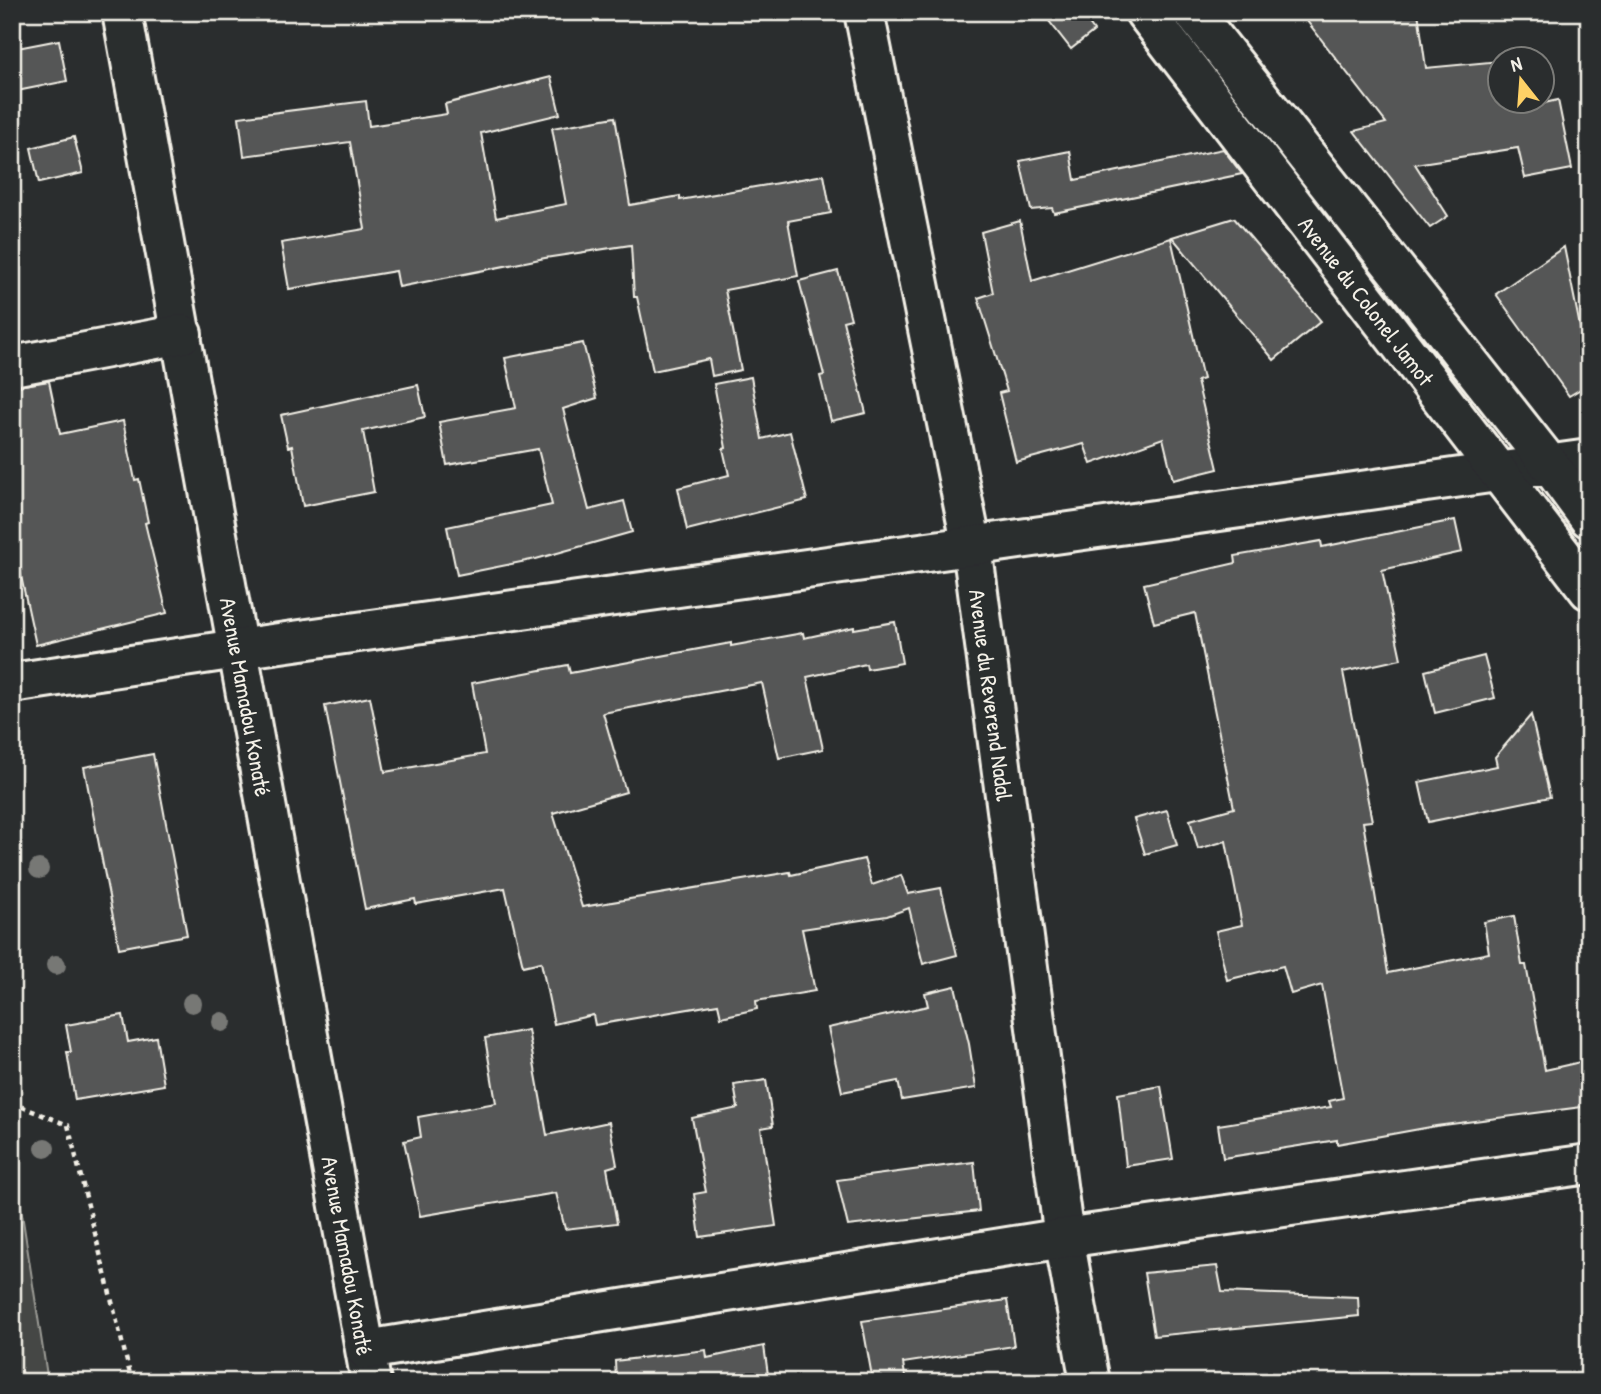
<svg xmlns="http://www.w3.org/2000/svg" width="1601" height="1394" font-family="'Patrick Hand',sans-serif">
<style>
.green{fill:#444645;stroke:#9c9c96;stroke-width:2}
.building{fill:#555756;stroke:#f4f1e8;stroke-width:2}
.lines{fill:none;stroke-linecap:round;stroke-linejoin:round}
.minor-casing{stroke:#f4f1e8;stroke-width:44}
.primary-casing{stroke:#f4f1e8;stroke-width:44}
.path{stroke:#f4f1e8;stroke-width:4.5;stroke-dasharray:5 5;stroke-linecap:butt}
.minor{stroke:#2a2d2e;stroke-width:38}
.primary{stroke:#2a2d2e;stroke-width:38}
.tree{fill:#777875}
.labels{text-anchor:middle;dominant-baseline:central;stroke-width:6;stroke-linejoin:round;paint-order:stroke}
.street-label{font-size:23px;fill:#f4f1e8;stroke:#2a2d2e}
</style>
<rect width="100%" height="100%" fill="#2a2d2e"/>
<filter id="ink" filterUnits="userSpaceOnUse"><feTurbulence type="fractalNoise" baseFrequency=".0143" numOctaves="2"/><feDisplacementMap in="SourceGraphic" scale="14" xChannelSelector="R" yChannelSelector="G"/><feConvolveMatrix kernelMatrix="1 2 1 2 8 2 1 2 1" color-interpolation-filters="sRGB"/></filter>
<g filter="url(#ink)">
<path class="green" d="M 16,1175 L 48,1382 L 12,1382 L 12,1176 Z"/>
<g class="building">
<path d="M 1042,12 L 1080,12 L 1094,31 L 1071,49 Z"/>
<path d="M 1300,12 L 1418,12 L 1426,68 L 1500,61 L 1500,102 L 1516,102 L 1517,109 L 1558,100 L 1572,169 L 1525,178 L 1518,148 L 1415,164 L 1448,216 L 1430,228 L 1354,131 L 1386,123 Z"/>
<path d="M 59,40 L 67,81 L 12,92 L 12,49 Z"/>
<path d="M 551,77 L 560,114 L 481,133 L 496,218 L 566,204 L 552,128 L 615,117 L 630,205 L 680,196 L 680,200 L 824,175 L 831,213 L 788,221 L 798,276 L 725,290 L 741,370 L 712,376 L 709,359 L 653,371 L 637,297 L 634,297 L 631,245 L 545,258 L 399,287 L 396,271 L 289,289 L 281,243 L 365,229 L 350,142 L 244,156 L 239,117 L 366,101 L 369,126 L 447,114 L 445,104 Z"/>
<path d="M 74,137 L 83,173 L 39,183 L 31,148 Z"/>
<path d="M 1223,149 L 1242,174 L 1054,213 L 1052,208 L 1031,210 L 1020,161 L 1070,151 L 1075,180 Z"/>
<path d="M 1234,218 L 1321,321 L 1274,360 L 1172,237 Z"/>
<path d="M 1020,221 L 1032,281 L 1171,238 L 1203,379 L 1197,381 L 1218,469 L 1173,480 L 1163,438 L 1091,464 L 1084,444 L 1016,462 L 999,393 L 1007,391 L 978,298 L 993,293 L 981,232 Z"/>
<path d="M 1564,247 L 1589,371 L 1589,384 L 1569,396 L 1496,294 Z"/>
<path d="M 838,271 L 851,319 L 843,321 L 866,413 L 831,421 L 820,376 L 824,375 L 799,281 Z"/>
<path d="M 583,343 L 597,398 L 563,409 L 589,510 L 624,501 L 632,532 L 536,559 L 457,575 L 447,527 L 552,505 L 538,449 L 447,465 L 439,422 L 516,408 L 505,358 Z"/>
<path d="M 751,377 L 762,439 L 790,432 L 807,500 L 687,530 L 678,488 L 729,475 L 723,449 L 726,448 L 714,384 Z"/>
<path d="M 49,381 L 60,434 L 123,421 L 135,480 L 139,479 L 148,522 L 145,523 L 167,613 L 36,645 L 12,535 L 12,387 Z"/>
<path d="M 418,385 L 425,417 L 363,431 L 374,492 L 303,506 L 292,446 L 288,447 L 281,415 Z"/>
<path d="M 1455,520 L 1462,552 L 1382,570 L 1401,659 L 1343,672 L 1372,821 L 1363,822 L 1388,973 L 1489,953 L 1484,922 L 1514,916 L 1522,965 L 1526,965 L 1545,1070 L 1589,1060 L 1589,1106 L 1436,1126 L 1337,1144 L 1337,1140 L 1223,1158 L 1218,1125 L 1331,1107 L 1329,1101 L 1343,1098 L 1322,985 L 1291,994 L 1283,966 L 1227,980 L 1216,931 L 1242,925 L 1226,841 L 1198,849 L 1190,820 L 1234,808 L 1195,613 L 1154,623 L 1144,584 L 1236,563 L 1235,556 L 1321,541 L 1322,547 Z"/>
<path d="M 895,622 L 902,663 L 867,669 L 866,664 L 807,677 L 823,749 L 779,758 L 762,683 L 603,713 L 626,792 L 553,813 L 582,907 L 790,872 L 791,875 L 864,859 L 872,885 L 901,875 L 908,894 L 941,888 L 957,955 L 923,964 L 909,908 L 887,916 L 802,929 L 815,991 L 756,1001 L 757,1009 L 721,1017 L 718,1004 L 595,1025 L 593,1015 L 554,1024 L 541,962 L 523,966 L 505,888 L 416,904 L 415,899 L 365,909 L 325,706 L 370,697 L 385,772 L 485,754 L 472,683 L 568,665 L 570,673 L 731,643 L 731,646 L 803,633 L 804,638 L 854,627 L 854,629 Z"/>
<path d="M 1484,656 L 1495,698 L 1435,713 L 1425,671 Z"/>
<path d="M 1531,715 L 1550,797 L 1428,822 L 1419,782 L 1497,766 L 1495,757 Z"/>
<path d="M 153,754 L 187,935 L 119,948 L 84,767 Z"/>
<path d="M 1167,810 L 1177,845 L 1145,854 L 1134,819 Z"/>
<path d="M 955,986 L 969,1044 L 976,1088 L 902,1100 L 898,1081 L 842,1092 L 828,1028 L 928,1006 L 925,993 Z"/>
<path d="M 123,1015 L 128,1042 L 156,1037 L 164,1085 L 75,1100 L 67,1052 L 71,1052 L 66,1025 Z"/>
<path d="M 528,1030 L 547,1135 L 609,1122 L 617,1165 L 607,1168 L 617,1223 L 565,1229 L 556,1193 L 420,1216 L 404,1141 L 421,1137 L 418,1117 L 496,1103 L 485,1038 Z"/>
<path d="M 766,1080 L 773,1126 L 761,1128 L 776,1226 L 700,1237 L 694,1194 L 706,1192 L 692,1118 L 738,1108 L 734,1085 Z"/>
<path d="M 1161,1086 L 1173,1159 L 1126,1166 L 1118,1094 Z"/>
<path d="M 974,1162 L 979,1211 L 848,1226 L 837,1180 Z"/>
<path d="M 1217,1266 L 1222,1292 L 1358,1297 L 1359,1316 L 1154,1336 L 1144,1273 Z"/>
<path d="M 1007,1300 L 1014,1346 L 903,1363 L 906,1382 L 873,1382 L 862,1321 Z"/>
<path d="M 764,1346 L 769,1382 L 616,1382 L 615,1361 L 706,1350 L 707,1358 Z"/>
</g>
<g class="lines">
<g class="minor-casing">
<g id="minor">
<path id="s1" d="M 122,12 L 371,1382"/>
<path id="s2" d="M 864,12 L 972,547 L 1064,1238 L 1090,1382"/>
<path d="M 12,366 L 182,334"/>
<path d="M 12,683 L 237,649 L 1589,459"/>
<path d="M 366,1350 L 1064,1238 L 1589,1164"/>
</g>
</g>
<g class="primary-casing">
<g id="primary">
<path id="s3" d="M 1145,12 L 1589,590"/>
<path d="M 1193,12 L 1550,465 L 1589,518"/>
</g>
</g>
<path class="path" d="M 12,1103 L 68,1125 L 132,1382"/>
<use href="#minor" class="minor"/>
<use href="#primary" class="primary"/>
</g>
<g class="tree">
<circle cx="39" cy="869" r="10"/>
<circle cx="56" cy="965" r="10"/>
<circle cx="192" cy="1003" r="10"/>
<circle cx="222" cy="1022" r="10"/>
<circle cx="45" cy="1148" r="10"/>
</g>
</g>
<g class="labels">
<g class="street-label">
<text stroke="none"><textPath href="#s3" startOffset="364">Avenue du Colonel Jamot</textPath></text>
<text stroke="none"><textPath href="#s2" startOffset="695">Avenue du Reverend Nadal</textPath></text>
<text stroke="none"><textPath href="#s1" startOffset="696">Avenue Mamadou Konaté</textPath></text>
<text stroke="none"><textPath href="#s1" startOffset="1264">Avenue Mamadou Konaté</textPath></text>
</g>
</g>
<rect width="1601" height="1394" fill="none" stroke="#2a2d2e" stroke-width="42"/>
<rect x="21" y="21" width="1559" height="1352" fill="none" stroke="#f4f1e8" stroke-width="2.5" filter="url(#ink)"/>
<g transform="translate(1521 80) rotate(343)"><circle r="33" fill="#2a2d2e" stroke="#7b7b78" stroke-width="2"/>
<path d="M0-5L12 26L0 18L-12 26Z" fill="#ffd166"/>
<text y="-10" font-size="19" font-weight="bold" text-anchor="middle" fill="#f4f1e8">N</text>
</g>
</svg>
